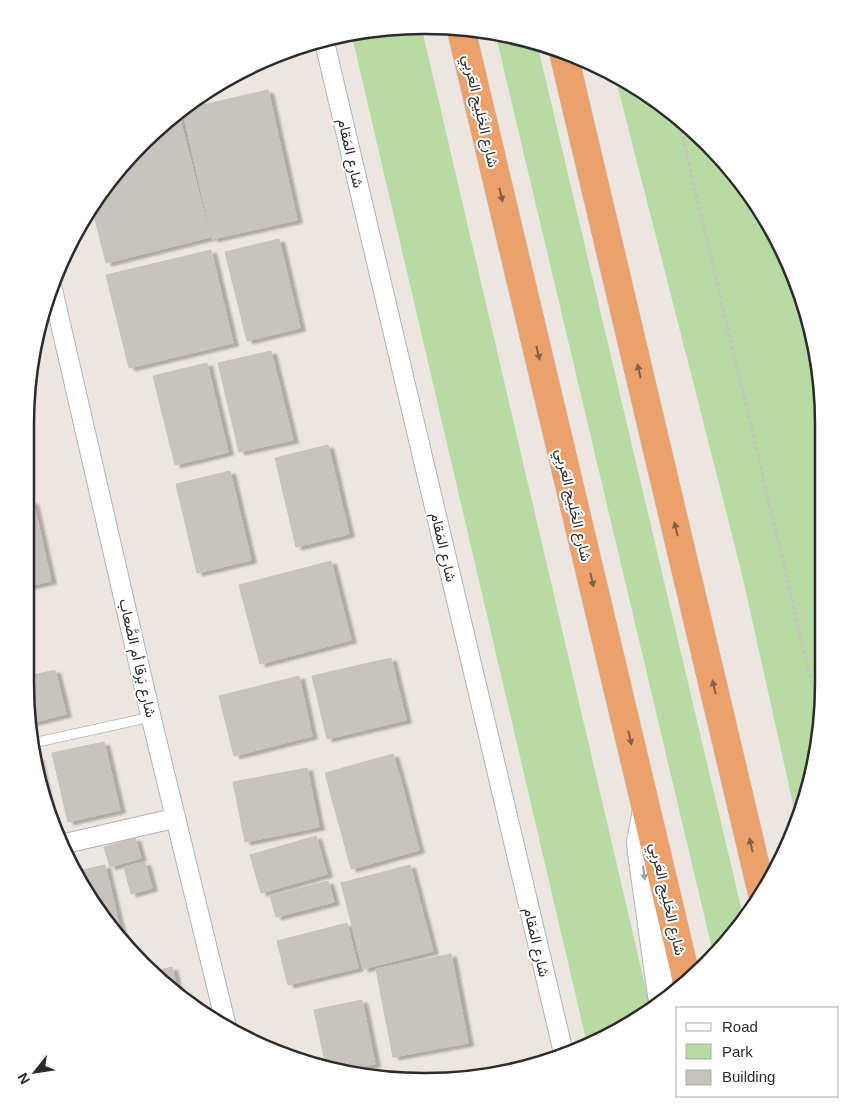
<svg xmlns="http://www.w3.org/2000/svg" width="849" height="1107" font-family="Helvetica,Vazirmatn,sans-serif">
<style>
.green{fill:#b7dba3}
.building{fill:#c7c3bf;stroke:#c7c2b9;filter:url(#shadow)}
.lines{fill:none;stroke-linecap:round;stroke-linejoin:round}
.lane-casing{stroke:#b0b2ba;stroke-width:11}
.street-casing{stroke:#b0b2ba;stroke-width:21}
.secondary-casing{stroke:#b0b2ba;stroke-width:28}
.highway-casing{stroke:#c4c4c4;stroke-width:29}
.path{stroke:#c4c4c4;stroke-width:3;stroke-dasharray:4 2.5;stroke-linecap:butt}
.lane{stroke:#fff;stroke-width:9}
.street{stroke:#fff;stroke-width:19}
.secondary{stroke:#fff;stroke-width:26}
.highway{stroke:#eca16b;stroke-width:28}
.oneway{fill:#826148}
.oneway2{fill:#a0a0a0}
.labels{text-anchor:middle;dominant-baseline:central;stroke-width:4;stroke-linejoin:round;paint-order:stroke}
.street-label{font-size:15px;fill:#2c2c2c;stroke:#fff}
.rim{fill:none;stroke:#2c2c2c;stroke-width:2.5}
</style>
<defs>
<filter id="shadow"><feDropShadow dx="5.5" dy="3" stdDeviation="1" flood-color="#0004"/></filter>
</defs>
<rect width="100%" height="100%" fill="#ece6e0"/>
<g class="green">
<path d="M 421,25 L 651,1011 L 646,1015 L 587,1044 L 351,32 Z"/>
<path d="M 495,32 L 537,43 L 744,920 L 714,957 Z"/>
<path d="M 615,76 L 647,92 L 707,142 L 757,203 L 803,296 L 821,373 L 821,735 L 803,811 L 797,822 L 741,570 Z"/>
</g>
<g class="building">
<path d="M 268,90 L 297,220 L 212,239 L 183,111 L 185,109 Z"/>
<path d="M 179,115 L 210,237 L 106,263 L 92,207 L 107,182 Z"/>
<path d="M 279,239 L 300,328 L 247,341 L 225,252 Z"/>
<path d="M 211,250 L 233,343 L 129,368 L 106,275 Z"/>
<path d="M 271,351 L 293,440 L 239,452 L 218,363 Z"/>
<path d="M 207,363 L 228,452 L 175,465 L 153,376 Z"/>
<path d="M 328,445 L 349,534 L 296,547 L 275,458 Z"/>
<path d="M 230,471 L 251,560 L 197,573 L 176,484 Z"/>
<path d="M 33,501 L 51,581 L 25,587 L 26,502 Z"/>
<path d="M 331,561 L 351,640 L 260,664 L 239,585 Z"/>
<path d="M 391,658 L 406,720 L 327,739 L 312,676 Z"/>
<path d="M 55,670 L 66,714 L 30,723 L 25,677 Z"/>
<path d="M 299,676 L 312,736 L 234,756 L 219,696 Z"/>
<path d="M 104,742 L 120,810 L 68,822 L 52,753 Z"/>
<path d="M 393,754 L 402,785 L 333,803 L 325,773 Z"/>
<path d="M 38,757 L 51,816 L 39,786 L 35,758 Z"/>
<path d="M 307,768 L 319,827 L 245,842 L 233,782 Z"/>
<path d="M 402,785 L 410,816 L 342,835 L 333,803 Z"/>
<path d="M 410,816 L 419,850 L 351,869 L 342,835 Z"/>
<path d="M 316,836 L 327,874 L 261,893 L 250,855 Z"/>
<path d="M 135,838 L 141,858 L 110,867 L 104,847 Z"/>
<path d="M 145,862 L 152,888 L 131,894 L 124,867 Z"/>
<path d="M 105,865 L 123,941 L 79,882 L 74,872 Z"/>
<path d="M 410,865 L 433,951 L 363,969 L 341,883 Z"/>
<path d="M 328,881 L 334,902 L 276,917 L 270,896 Z"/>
<path d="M 347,923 L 358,968 L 288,985 L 277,941 Z"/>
<path d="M 451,954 L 468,1043 L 393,1057 L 376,969 Z"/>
<path d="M 172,967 L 178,992 L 151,972 Z"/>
<path d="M 362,1000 L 375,1064 L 338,1071 L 326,1067 L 314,1010 Z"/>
</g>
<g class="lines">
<g class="lane-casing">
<path id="lane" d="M 33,743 L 151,717"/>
</g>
<g class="street-casing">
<g id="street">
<path d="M 324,40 L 564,1055"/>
<path d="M 52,287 L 151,717 L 227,1029"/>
<path d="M 63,844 L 176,818"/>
</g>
</g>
<g class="secondary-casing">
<path id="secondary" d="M 646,810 L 640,842 L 641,853 L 662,1002"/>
</g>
<g class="highway-casing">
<g id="highway">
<path d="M 461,29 L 687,981"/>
<path d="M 563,51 L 762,893"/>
</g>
</g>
<path class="path" d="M 678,118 L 821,722"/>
<use href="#lane" class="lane"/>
<use href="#street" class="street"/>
<use href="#secondary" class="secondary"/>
<use href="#highway" class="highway"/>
</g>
<defs><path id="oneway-solid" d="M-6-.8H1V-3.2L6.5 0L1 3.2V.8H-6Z" transform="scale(1.25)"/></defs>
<g class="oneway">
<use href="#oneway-solid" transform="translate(501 195) rotate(77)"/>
<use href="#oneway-solid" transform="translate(538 353) rotate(77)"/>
<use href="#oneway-solid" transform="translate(639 371) rotate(-103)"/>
<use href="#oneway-solid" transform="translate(676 529) rotate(-103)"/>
<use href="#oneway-solid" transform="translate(592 580) rotate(77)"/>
<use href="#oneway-solid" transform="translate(714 687) rotate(-103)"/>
<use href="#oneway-solid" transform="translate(630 738) rotate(77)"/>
<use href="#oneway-solid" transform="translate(751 845) rotate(-103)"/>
</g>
<use class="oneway2" href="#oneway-solid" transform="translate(644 873) rotate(82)"/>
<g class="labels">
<g class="street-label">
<text transform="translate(481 111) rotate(77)">شارع الخَلِيج العَربِي</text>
<text transform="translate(351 153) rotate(77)">شارع المَقام</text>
<text transform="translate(574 505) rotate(77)">شارع الخَلِيج العَربِي</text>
<text transform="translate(444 547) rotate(77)">شارع المَقام</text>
<text transform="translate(138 658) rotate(77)">شارع بَرقا أم الصَّعاب</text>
<text transform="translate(668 899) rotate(77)">شارع الخَلِيج العَربِي</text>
<text transform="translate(537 942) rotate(77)">شارع المَقام</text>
</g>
</g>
<path d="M0 0H849V1107H0ZM424 34H425A390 390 0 0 1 815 424V683A390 390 0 0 1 425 1073H424A390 390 0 0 1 34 683V424A390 390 0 0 1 424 34Z" fill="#fff" fill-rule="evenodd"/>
<path class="rim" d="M424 34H425A390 390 0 0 1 815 424V683A390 390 0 0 1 425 1073H424A390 390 0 0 1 34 683V424A390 390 0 0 1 424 34Z"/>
<rect x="676" y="1007" width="162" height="90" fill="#ffffff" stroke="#ababab"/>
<rect x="686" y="1023" width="25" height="8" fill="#ffffff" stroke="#ababab"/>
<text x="722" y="1032" font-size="15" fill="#2c2c2c">Road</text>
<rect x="686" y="1044" width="25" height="15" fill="#b7dba3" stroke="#ababab"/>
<text x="722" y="1057" font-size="15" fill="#2c2c2c">Park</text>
<rect x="686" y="1070" width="25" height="15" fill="#c7c3bf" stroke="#ababab"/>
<text x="722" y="1082" font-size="15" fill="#2c2c2c">Building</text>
<g transform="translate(35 1072) rotate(240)" stroke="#ffffff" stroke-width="4" paint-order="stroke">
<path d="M0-4L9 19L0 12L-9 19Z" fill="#2c2c2c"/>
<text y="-8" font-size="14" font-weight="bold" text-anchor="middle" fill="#2c2c2c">N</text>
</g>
</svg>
